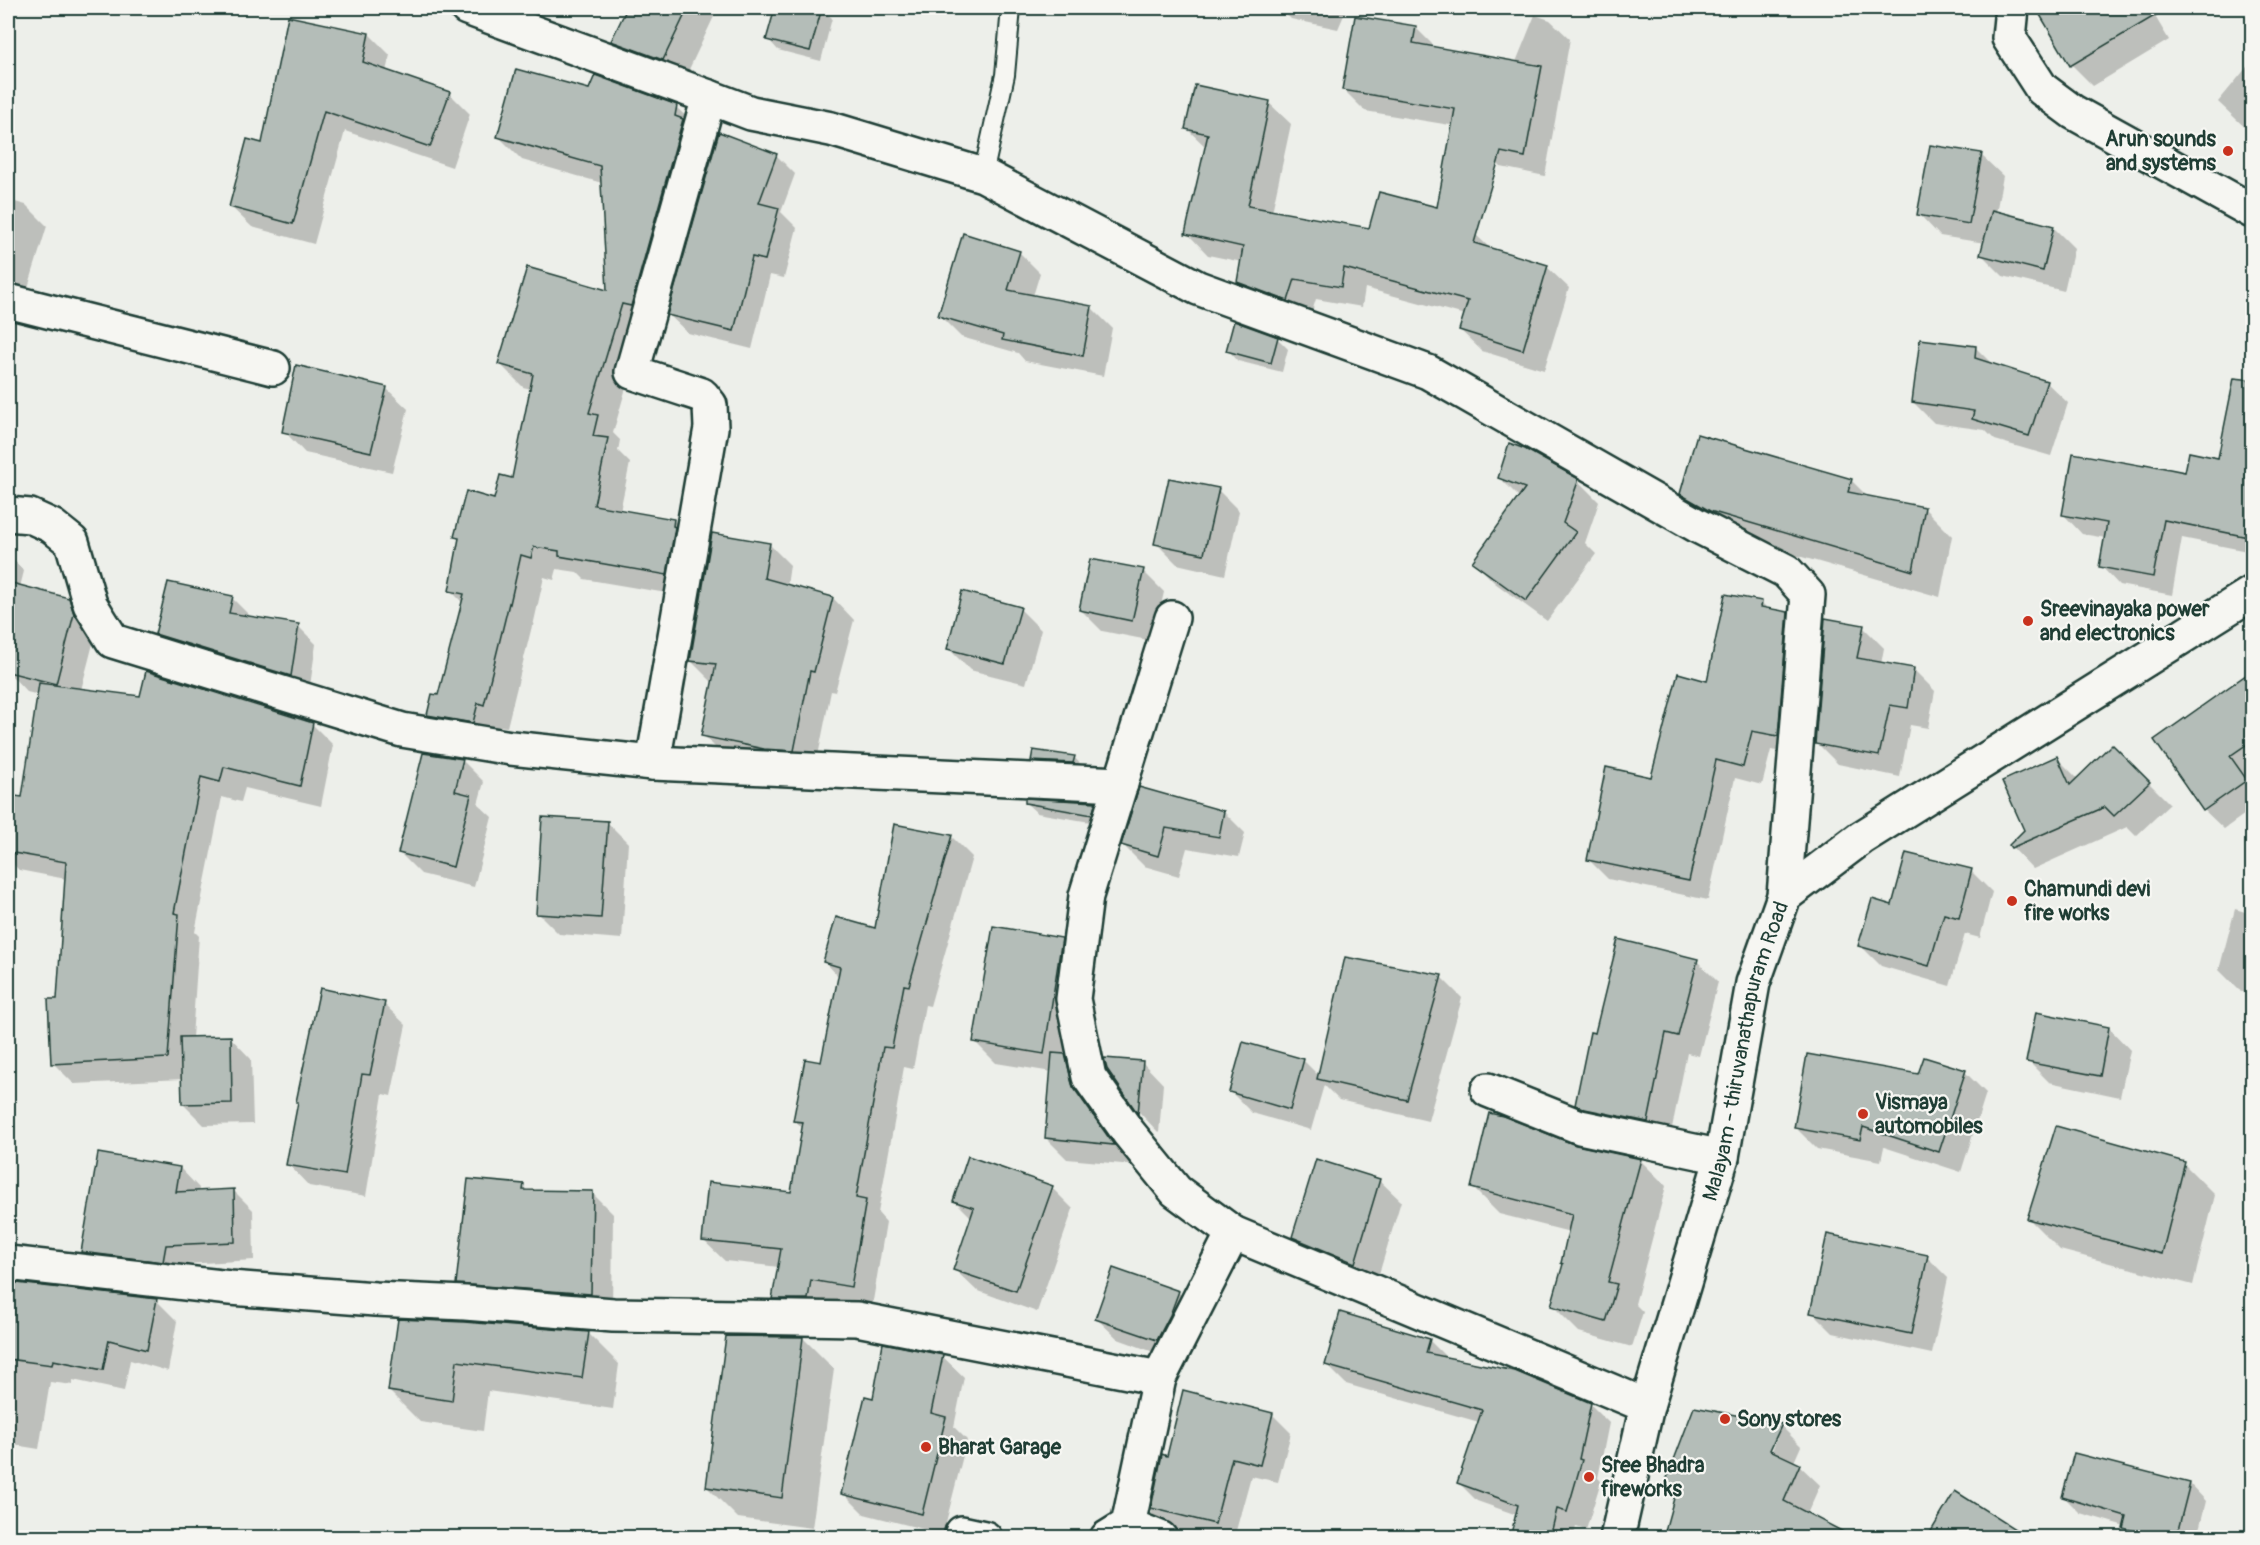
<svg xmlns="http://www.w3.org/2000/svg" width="2260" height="1545" font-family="Pangolin,sans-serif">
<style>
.shadow{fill:#0003;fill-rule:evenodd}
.building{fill:#b4bdb8;stroke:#1f3d34;stroke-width:1.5}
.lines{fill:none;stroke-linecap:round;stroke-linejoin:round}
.service-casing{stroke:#1f3d34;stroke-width:22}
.minor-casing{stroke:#1f3d34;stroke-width:38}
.secondary-casing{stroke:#1f3d34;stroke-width:38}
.service{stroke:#f6f6f2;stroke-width:18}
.minor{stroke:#f6f6f2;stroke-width:33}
.secondary{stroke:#f6f6f2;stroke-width:33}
.poi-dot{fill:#c8321e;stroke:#f6f6f2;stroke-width:2}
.labels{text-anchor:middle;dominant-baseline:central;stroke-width:4.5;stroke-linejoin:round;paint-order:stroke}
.poi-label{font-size:21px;font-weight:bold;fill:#1f3d34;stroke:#f6f6f2;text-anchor:start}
.street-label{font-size:21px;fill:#1f3d34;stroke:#f6f6f2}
</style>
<rect width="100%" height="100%" fill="#edefea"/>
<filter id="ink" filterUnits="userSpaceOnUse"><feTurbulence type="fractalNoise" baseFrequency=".0167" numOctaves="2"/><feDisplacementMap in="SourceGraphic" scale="12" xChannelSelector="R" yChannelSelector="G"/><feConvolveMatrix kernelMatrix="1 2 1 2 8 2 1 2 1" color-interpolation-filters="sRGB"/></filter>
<g filter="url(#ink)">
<g class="shadow">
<path d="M 628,8 L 718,8 L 684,80 L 634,62 L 613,41 Z"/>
<path d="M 776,8 L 820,8 L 832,18 L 821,61 L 778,50 L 768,39 Z"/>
<path d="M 1279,8 L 1347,8 L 1338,29 L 1291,19 Z"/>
<path d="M 2038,8 L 2150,8 L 2169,40 L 2093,86 L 2072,65 Z"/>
<path d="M 1535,15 L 1550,20 L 1570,39 L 1545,176 L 1501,167 L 1481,148 Z"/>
<path d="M 1415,27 L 1436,48 L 1451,51 L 1456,126 L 1365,111 L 1344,90 Z"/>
<path d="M 369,34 L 390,55 L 386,71 L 449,93 L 470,114 L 452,167 L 345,131 L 314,244 L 252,227 L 230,206 Z"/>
<path d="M 2252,61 L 2252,134 L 2218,102 Z"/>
<path d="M 589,91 L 676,107 L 700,130 L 613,433 L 620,440 L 618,451 L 630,463 L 620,511 L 673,520 L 697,544 L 690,597 L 584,579 L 577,572 L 557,569 L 554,580 L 544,577 L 533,626 L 532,626 L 507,727 L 501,726 L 496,745 L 452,738 L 429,715 L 439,697 L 464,604 L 451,591 L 460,541 L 455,536 L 495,500 L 513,480 L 531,389 L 523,387 L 499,363 L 609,292 L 602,183 L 522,160 L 499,137 Z"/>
<path d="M 1269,103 L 1291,124 L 1272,212 L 1370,230 L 1476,235 L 1491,249 L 1547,267 L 1569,288 L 1544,370 L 1482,351 L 1460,330 L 1465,315 L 1365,288 L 1362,307 L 1316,299 L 1309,321 L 1259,303 L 1238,282 L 1242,262 L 1208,255 L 1187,233 L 1207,148 L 1187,129 Z"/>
<path d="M 776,155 L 795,174 L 781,212 L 797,228 L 784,278 L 770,275 L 752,349 L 688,333 L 669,315 Z"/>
<path d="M 1981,155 L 2003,176 L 1996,213 L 2053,227 L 2074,248 L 2064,291 L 2003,276 L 1982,255 L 1985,243 L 1940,236 L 1919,214 Z"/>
<path d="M 8,200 L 26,205 L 47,226 L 23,304 L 8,307 Z"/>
<path d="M 1019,252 L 1040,273 L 1033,296 L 1091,307 L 1112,328 L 1103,376 L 1025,361 L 1018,353 L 961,337 L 940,316 Z"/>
<path d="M 1278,339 L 1288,349 L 1282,372 L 1238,361 L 1228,350 Z"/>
<path d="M 1976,348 L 1993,365 L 2046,382 L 2068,403 L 2051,456 L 1995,440 L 1985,430 L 1934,423 L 1913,402 Z"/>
<path d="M 386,388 L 408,409 L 392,472 L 305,453 L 284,431 Z"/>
<path d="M 2252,395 L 2252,552 L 2182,538 L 2172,595 L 2119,585 L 2101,566 L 2106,538 L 2082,534 L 2064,515 L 2186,474 L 2220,460 Z"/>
<path d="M 1499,477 L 1578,481 L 1599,502 L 1585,543 L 1596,554 L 1547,621 L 1495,583 L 1474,562 L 1520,498 Z"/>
<path d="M 1851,480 L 1869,498 L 1924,508 L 1952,536 L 1940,597 L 1740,539 L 1709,522 L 1681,494 Z"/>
<path d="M 1218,490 L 1239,511 L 1225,575 L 1177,564 L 1156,543 Z"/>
<path d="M 769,544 L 790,565 L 787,586 L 833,598 L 854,620 L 835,692 L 831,691 L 815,771 L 724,756 L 703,735 L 713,683 L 691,661 Z"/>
<path d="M 8,554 L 24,571 L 20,587 L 68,600 L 90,621 L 95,636 L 81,690 L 312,724 L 333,745 L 321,806 L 245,788 L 241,802 L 222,797 L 195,932 L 199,936 L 192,1038 L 230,1037 L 251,1059 L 253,1124 L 204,1125 L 183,1104 L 183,1079 L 74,1084 L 53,1063 L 66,879 L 19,870 L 8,859 L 8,796 L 23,799 L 39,695 L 27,692 L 8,672 L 11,648 L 8,647 Z"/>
<path d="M 1143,571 L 1164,592 L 1153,641 L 1102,631 L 1081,610 Z"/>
<path d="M 232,598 L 250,616 L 250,618 L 298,626 L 316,644 L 309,693 L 175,652 L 157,634 Z"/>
<path d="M 1761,602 L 1769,610 L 1787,613 L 1807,633 L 1797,755 L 1771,750 L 1762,785 L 1735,778 L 1708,900 L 1608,879 L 1588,859 L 1652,779 L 1708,682 Z"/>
<path d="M 1020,609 L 1041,630 L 1026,684 L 970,670 L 949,649 Z"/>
<path d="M 1863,627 L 1884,648 L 1881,664 L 1914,670 L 1935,691 L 1928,728 L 1910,725 L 1900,777 L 1838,764 L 1817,743 Z"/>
<path d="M 2252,672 L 2252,773 L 2249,776 L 2252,782 L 2252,809 L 2224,829 L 2204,810 Z"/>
<path d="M 2112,746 L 2170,804 L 2136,836 L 2127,827 L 2033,869 L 2012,847 L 2026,830 L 2057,758 L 2078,779 Z"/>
<path d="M 1074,757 L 1084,768 L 1043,771 L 1033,761 Z"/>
<path d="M 463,761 L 484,782 L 478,804 L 492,817 L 474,887 L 421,874 L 399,852 Z"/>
<path d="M 1140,789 L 1224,812 L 1245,833 L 1239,857 L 1187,848 L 1179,876 L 1144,866 L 1123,845 Z"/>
<path d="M 1026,803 L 1095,803 L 1105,813 L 1102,824 L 1037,813 Z"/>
<path d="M 607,822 L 628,843 L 622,939 L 559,934 L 538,913 Z"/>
<path d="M 951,836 L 972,857 L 930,1006 L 925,1005 L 913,1069 L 904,1067 L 878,1213 L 886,1222 L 872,1307 L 832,1300 L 829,1320 L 795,1319 L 774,1298 L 779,1267 L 725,1261 L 703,1240 L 792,1193 L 804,1129 L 794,1120 L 822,1063 L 839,977 L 825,962 L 876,930 Z"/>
<path d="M 1971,871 L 1992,892 L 1980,938 L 1965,934 L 1950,986 L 1881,966 L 1860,945 L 1893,907 Z"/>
<path d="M 2235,909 L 2252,914 L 2252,994 L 2239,990 L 2219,970 Z"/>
<path d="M 1061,939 L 1082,960 L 1068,1059 L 1086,1077 L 1094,1110 L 1133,1165 L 1067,1159 L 1046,1138 L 1052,1072 L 996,1063 L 974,1041 Z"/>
<path d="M 1697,961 L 1718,982 L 1699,1056 L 1687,1053 L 1669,1143 L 1598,1126 L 1577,1104 L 1596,1035 Z"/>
<path d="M 1441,977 L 1462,998 L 1428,1121 L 1339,1100 L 1324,1085 L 1311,1130 L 1252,1113 L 1231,1092 L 1303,1060 L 1319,1076 Z"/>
<path d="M 384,1004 L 406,1025 L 391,1096 L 383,1094 L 366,1196 L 309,1186 L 288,1164 Z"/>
<path d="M 2109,1028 L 2130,1050 L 2120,1097 L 2049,1082 L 2028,1061 Z"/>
<path d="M 1142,1062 L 1163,1084 L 1159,1133 L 1140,1113 L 1108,1069 Z"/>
<path d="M 1965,1072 L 1986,1093 L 1961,1172 L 1884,1147 L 1881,1161 L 1817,1149 L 1796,1128 L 1919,1076 Z"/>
<path d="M 1575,1147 L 1640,1160 L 1666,1186 L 1635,1304 L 1643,1312 L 1632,1347 L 1579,1332 L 1553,1306 L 1565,1265 L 1570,1232 L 1499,1214 L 1473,1188 Z"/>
<path d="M 2184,1164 L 2215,1195 L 2193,1285 L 2060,1250 L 2029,1219 Z"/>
<path d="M 180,1168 L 199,1188 L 198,1193 L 234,1191 L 253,1210 L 254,1260 L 185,1264 L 182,1280 L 101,1271 L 82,1252 Z"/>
<path d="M 1379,1180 L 1401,1201 L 1376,1284 L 1315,1258 L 1293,1237 Z"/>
<path d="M 523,1186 L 529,1192 L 592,1193 L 613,1214 L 612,1315 L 479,1304 L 458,1283 Z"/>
<path d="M 1052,1188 L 1073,1209 L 1037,1312 L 976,1290 L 954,1269 L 972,1218 L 955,1201 Z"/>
<path d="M 1927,1257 L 1948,1278 L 1932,1354 L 1833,1333 L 1812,1312 Z"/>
<path d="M 8,1284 L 156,1300 L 177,1321 L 168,1371 L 130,1360 L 124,1391 L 73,1380 L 73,1385 L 50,1382 L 39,1449 L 8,1444 Z"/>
<path d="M 1178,1292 L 1199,1314 L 1178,1361 L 1118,1339 L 1096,1318 Z"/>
<path d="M 399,1320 L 588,1333 L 619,1364 L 613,1409 L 488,1391 L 483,1431 L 420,1422 L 389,1391 Z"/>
<path d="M 803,1338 L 834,1369 L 812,1528 L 738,1518 L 707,1487 Z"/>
<path d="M 1429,1340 L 1449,1360 L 1590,1404 L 1609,1423 L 1598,1478 L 1601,1481 L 1586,1530 L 1576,1527 L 1573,1538 L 1511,1538 L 1517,1515 L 1477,1501 L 1458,1482 L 1479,1422 L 1346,1384 L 1327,1365 Z"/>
<path d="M 942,1356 L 964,1377 L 954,1427 L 967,1440 L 943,1534 L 864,1514 L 843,1493 L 874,1400 Z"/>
<path d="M 1695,1409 L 1781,1426 L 1801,1446 L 1794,1462 L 1799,1465 L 1820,1485 L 1807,1514 L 1676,1496 L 1666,1486 ZM 1774,1438 L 1777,1438 L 1769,1458 L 1766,1456 Z"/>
<path d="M 1272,1414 L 1291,1433 L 1278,1482 L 1251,1476 L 1234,1538 L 1180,1538 L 1170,1532 L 1151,1513 L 1163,1456 L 1168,1457 Z"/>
<path d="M 2190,1484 L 2206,1501 L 2197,1538 L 2135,1538 L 2125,1526 L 2080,1513 L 2063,1496 Z"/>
</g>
<g class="building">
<path d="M 627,8 L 688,8 L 663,60 L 611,41 Z"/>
<path d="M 775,8 L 822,8 L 810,51 L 766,40 Z"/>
<path d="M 2036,8 L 2168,8 L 2070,66 Z"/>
<path d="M 288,16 L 369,33 L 363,62 L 450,92 L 430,147 L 324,111 L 293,224 L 229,207 L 247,139 L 262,143 Z"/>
<path d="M 1355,16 L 1416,26 L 1413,43 L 1542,66 L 1525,157 L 1501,152 L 1474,243 L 1548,265 L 1523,350 L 1459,330 L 1468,301 L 1344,268 L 1341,287 L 1295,279 L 1288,301 L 1237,282 L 1243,247 L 1185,234 L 1208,134 L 1185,129 L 1195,85 L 1270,101 L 1248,206 L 1369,228 L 1379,192 L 1437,207 L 1455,109 L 1342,90 Z"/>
<path d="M 516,69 L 589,89 L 595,75 L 677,105 L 675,116 L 683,119 L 631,306 L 622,304 L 589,413 L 598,415 L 593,436 L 608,438 L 594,505 L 674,519 L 673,526 L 675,527 L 667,575 L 559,556 L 559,551 L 534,547 L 531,558 L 521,555 L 510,604 L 509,603 L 484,705 L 478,703 L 473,723 L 427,715 L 432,694 L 438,695 L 464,594 L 449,591 L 459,538 L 454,537 L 466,491 L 494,499 L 500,475 L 512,478 L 533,374 L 498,364 L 527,267 L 607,290 L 600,166 L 497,137 Z"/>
<path d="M 719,132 L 777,154 L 759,203 L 779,208 L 765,260 L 752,257 L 734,331 L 667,315 Z"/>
<path d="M 1930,145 L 1982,153 L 1969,224 L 1917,215 Z"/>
<path d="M 1992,210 L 2054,226 L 2043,271 L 1980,255 Z"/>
<path d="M 963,233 L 1020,251 L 1008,290 L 1092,306 L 1083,356 L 1002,340 L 1003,335 L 938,316 Z"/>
<path d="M 1234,321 L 1278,337 L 1271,363 L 1226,351 Z"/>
<path d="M 1920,339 L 1976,346 L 1975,358 L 2047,381 L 2029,436 L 1972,419 L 1974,411 L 1912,402 Z"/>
<path d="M 296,365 L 387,387 L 371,452 L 282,432 Z"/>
<path d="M 2234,378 L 2253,380 L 2253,538 L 2164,520 L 2153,577 L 2099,567 L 2107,523 L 2062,515 L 2073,453 L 2144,466 L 2145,464 L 2185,472 L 2189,452 L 2218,458 Z"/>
<path d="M 1697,434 L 1852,479 L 1848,492 L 1925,507 L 1913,571 L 1710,511 L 1680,494 Z"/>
<path d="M 1509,443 L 1525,449 L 1579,479 L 1563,523 L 1576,532 L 1526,601 L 1472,562 L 1525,488 L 1498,478 Z"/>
<path d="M 1169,478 L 1219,488 L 1204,554 L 1154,544 Z"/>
<path d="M 712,533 L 770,543 L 764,578 L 833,597 L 814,672 L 810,671 L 794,751 L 764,749 L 701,736 L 716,664 L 690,661 Z"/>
<path d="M 1090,559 L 1144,569 L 1132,621 L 1079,610 Z"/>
<path d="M 8,582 L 69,598 L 74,614 L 56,684 L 8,672 Z"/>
<path d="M 168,582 L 233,596 L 229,613 L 299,624 L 291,676 L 155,634 Z"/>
<path d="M 962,591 L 1021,607 L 1005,664 L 947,649 Z"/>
<path d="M 1725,594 L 1762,601 L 1761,607 L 1788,612 L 1778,736 L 1752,731 L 1743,767 L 1716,760 L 1689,881 L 1587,860 L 1606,767 L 1651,777 L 1678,673 L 1707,681 Z"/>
<path d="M 1825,618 L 1864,625 L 1857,658 L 1914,668 L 1908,708 L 1890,705 L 1879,756 L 1815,744 Z"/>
<path d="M 2253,670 L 2253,740 L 2230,756 L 2247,780 L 2203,811 L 2154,740 Z"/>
<path d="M 146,671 L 313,723 L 300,786 L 224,767 L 220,782 L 201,777 L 174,913 L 179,914 L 168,1058 L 51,1064 L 48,999 L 57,999 L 66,862 L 8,852 L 8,795 L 22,797 L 39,683 L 140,696 Z"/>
<path d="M 2112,744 L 2150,782 L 2114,816 L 2105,807 L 2011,848 L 2009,845 L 2024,830 L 2002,781 L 2057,756 L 2070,785 Z"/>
<path d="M 1033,750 L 1075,756 L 1073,763 L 1031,761 Z"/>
<path d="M 423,753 L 463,759 L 455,791 L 471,795 L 453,867 L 398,853 Z"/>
<path d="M 1139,787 L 1224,811 L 1219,837 L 1166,828 L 1158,856 L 1121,845 Z"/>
<path d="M 1025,798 L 1096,802 L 1092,815 L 1025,803 Z"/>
<path d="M 542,817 L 608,821 L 601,918 L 536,914 Z"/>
<path d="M 894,824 L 952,835 L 909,986 L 904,985 L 892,1048 L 883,1047 L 856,1198 L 866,1200 L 851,1287 L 811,1280 L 808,1299 L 772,1299 L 781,1249 L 702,1241 L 708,1182 L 791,1192 L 803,1122 L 793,1121 L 805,1059 L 821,1062 L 840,967 L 823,962 L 836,917 L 875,928 Z"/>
<path d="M 1906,853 L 1972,869 L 1959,918 L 1944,914 L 1929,966 L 1858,946 L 1872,899 L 1892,905 Z"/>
<path d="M 993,926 L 1062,938 L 1044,1054 L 973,1042 Z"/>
<path d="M 1618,939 L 1698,959 L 1678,1036 L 1666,1033 L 1648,1122 L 1585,1109 L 1575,1105 L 1590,1032 L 1595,1033 Z"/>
<path d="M 1345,957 L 1442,975 L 1407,1100 L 1317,1079 Z"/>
<path d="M 320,988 L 385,1002 L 370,1075 L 362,1074 L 345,1175 L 286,1165 L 298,1102 L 296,1102 Z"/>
<path d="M 2036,1012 L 2109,1027 L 2100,1076 L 2026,1062 Z"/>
<path d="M 231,1036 L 232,1103 L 182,1104 L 180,1037 Z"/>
<path d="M 1243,1042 L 1304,1059 L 1290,1110 L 1229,1092 Z"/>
<path d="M 1052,1053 L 1065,1054 L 1073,1087 L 1114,1145 L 1045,1138 Z"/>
<path d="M 1807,1054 L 1918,1074 L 1924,1057 L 1966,1070 L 1939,1152 L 1863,1127 L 1860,1140 L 1794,1128 Z"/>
<path d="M 1104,1058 L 1143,1061 L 1138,1114 L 1107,1069 Z"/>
<path d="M 1489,1113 L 1503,1116 L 1576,1145 L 1641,1159 L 1608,1282 L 1617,1284 L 1606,1322 L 1551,1306 L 1563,1264 L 1561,1263 L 1572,1214 L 1471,1188 Z"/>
<path d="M 2056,1126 L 2185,1162 L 2162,1254 L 2027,1219 Z"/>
<path d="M 98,1153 L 180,1167 L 176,1192 L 234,1189 L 235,1242 L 166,1245 L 163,1262 L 81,1252 Z"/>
<path d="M 968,1156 L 1053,1186 L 1016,1291 L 953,1270 L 974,1208 L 953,1201 Z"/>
<path d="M 1316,1159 L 1380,1179 L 1355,1263 L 1292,1237 Z"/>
<path d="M 468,1179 L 524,1184 L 523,1190 L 593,1191 L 591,1294 L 456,1284 Z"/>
<path d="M 1827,1234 L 1928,1255 L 1911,1334 L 1810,1313 Z"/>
<path d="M 1113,1268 L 1179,1291 L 1170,1315 L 1157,1340 L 1095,1319 Z"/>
<path d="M 8,1282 L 157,1299 L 147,1350 L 109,1340 L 103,1370 L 53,1360 L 52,1365 L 8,1359 Z"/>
<path d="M 1340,1312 L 1430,1339 L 1426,1353 L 1515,1371 L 1591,1403 L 1579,1459 L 1582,1460 L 1567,1512 L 1557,1509 L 1550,1538 L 1510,1538 L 1518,1505 L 1457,1483 L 1482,1410 L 1325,1365 Z"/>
<path d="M 398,1319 L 464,1322 L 589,1332 L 582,1378 L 457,1361 L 452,1401 L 388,1391 Z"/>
<path d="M 726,1336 L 803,1337 L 782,1498 L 706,1487 Z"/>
<path d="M 883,1343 L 943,1355 L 931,1413 L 946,1417 L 922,1514 L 841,1494 L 865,1396 L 873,1398 Z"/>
<path d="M 1183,1390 L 1273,1413 L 1260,1465 L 1232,1458 L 1215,1524 L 1151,1508 L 1162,1454 L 1167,1456 Z"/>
<path d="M 1694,1407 L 1782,1424 L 1770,1450 L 1800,1464 L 1784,1501 L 1855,1538 L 1663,1538 L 1676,1491 L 1664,1486 Z"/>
<path d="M 2074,1453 L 2190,1483 L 2176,1538 L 2163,1538 L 2123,1528 L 2126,1516 L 2062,1497 Z"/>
<path d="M 1955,1491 L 2029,1538 L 1927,1538 Z"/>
</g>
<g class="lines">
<g class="service-casing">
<path id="service" d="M 983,175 L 1005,75 L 1011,8"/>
</g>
<g class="minor-casing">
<g id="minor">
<path d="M 467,8 L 709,97"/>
<path d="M 8,301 L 273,368"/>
<path d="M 8,514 L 30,516 L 52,526 L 72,542 L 90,604 L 113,641 L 402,730 L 511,748 L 653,763 L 1121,784"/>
<path d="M 1172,618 L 1086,896 L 1073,999 L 1089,1077 L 1128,1132 L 1176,1191 L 1233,1233"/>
<path d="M 653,763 L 711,428 L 710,405 L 702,395 L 632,372 L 709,97 L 751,113 L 831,129 L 983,175 L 1198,288 L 1428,372 L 1698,526 L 1786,571 L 1808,595 L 1784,896"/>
<path d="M 1488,1090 L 1580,1127 L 1722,1157"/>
<path d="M 8,1263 L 230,1288 L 375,1299 L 465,1303 L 613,1315 L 857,1319 L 1159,1378 L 1233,1233 L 1647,1406"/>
<path d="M 1128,1525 L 1160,1538"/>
<path d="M 962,1533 L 985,1538"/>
<path d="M 1107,1538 L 1128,1525 L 1159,1378"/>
</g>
</g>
<g class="secondary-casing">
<g id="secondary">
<path d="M 2012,8 L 2009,38 L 2042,89 L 2073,112 L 2252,211"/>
<path id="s1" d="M 1617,1538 L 1647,1406 L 1722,1157 L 1753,983 L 1784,896 L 1861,838 L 2252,593"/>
</g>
</g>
<use href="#service" class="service"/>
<use href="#minor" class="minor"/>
<use href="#secondary" class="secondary"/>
</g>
</g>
<g class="poi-dot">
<circle cx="2228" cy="151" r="6"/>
<circle cx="2028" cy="621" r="6"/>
<circle cx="2012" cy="901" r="6"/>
<circle cx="1863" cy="1114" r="6"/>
<circle cx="1725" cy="1419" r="6"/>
<circle cx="926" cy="1447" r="6"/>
<circle cx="1589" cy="1477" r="6"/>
</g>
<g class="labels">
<g class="poi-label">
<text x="2216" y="139" text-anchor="end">Arun sounds<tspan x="2216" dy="24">and systems</tspan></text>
<text x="2040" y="609">Sreevinayaka power<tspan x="2040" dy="24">and electronics</tspan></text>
<text x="2024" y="889">Chamundi devi<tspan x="2024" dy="24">fire works</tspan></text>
<text x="1875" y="1102">Vismaya<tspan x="1875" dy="24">automobiles</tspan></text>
<text x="1737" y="1419">Sony stores</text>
<text x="938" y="1447">Bharat Garage</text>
<text x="1601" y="1465">Sree Bhadra<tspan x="1601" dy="24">fireworks</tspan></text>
</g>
<g class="street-label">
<text stroke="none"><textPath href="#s1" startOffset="504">Malayam - thiruvanathapuram Road</textPath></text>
</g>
</g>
<rect width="2260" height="1545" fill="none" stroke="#f6f6f2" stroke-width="30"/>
<rect x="15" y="15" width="2230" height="1515" fill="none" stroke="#1f3d34" stroke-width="2" filter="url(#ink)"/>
</svg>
